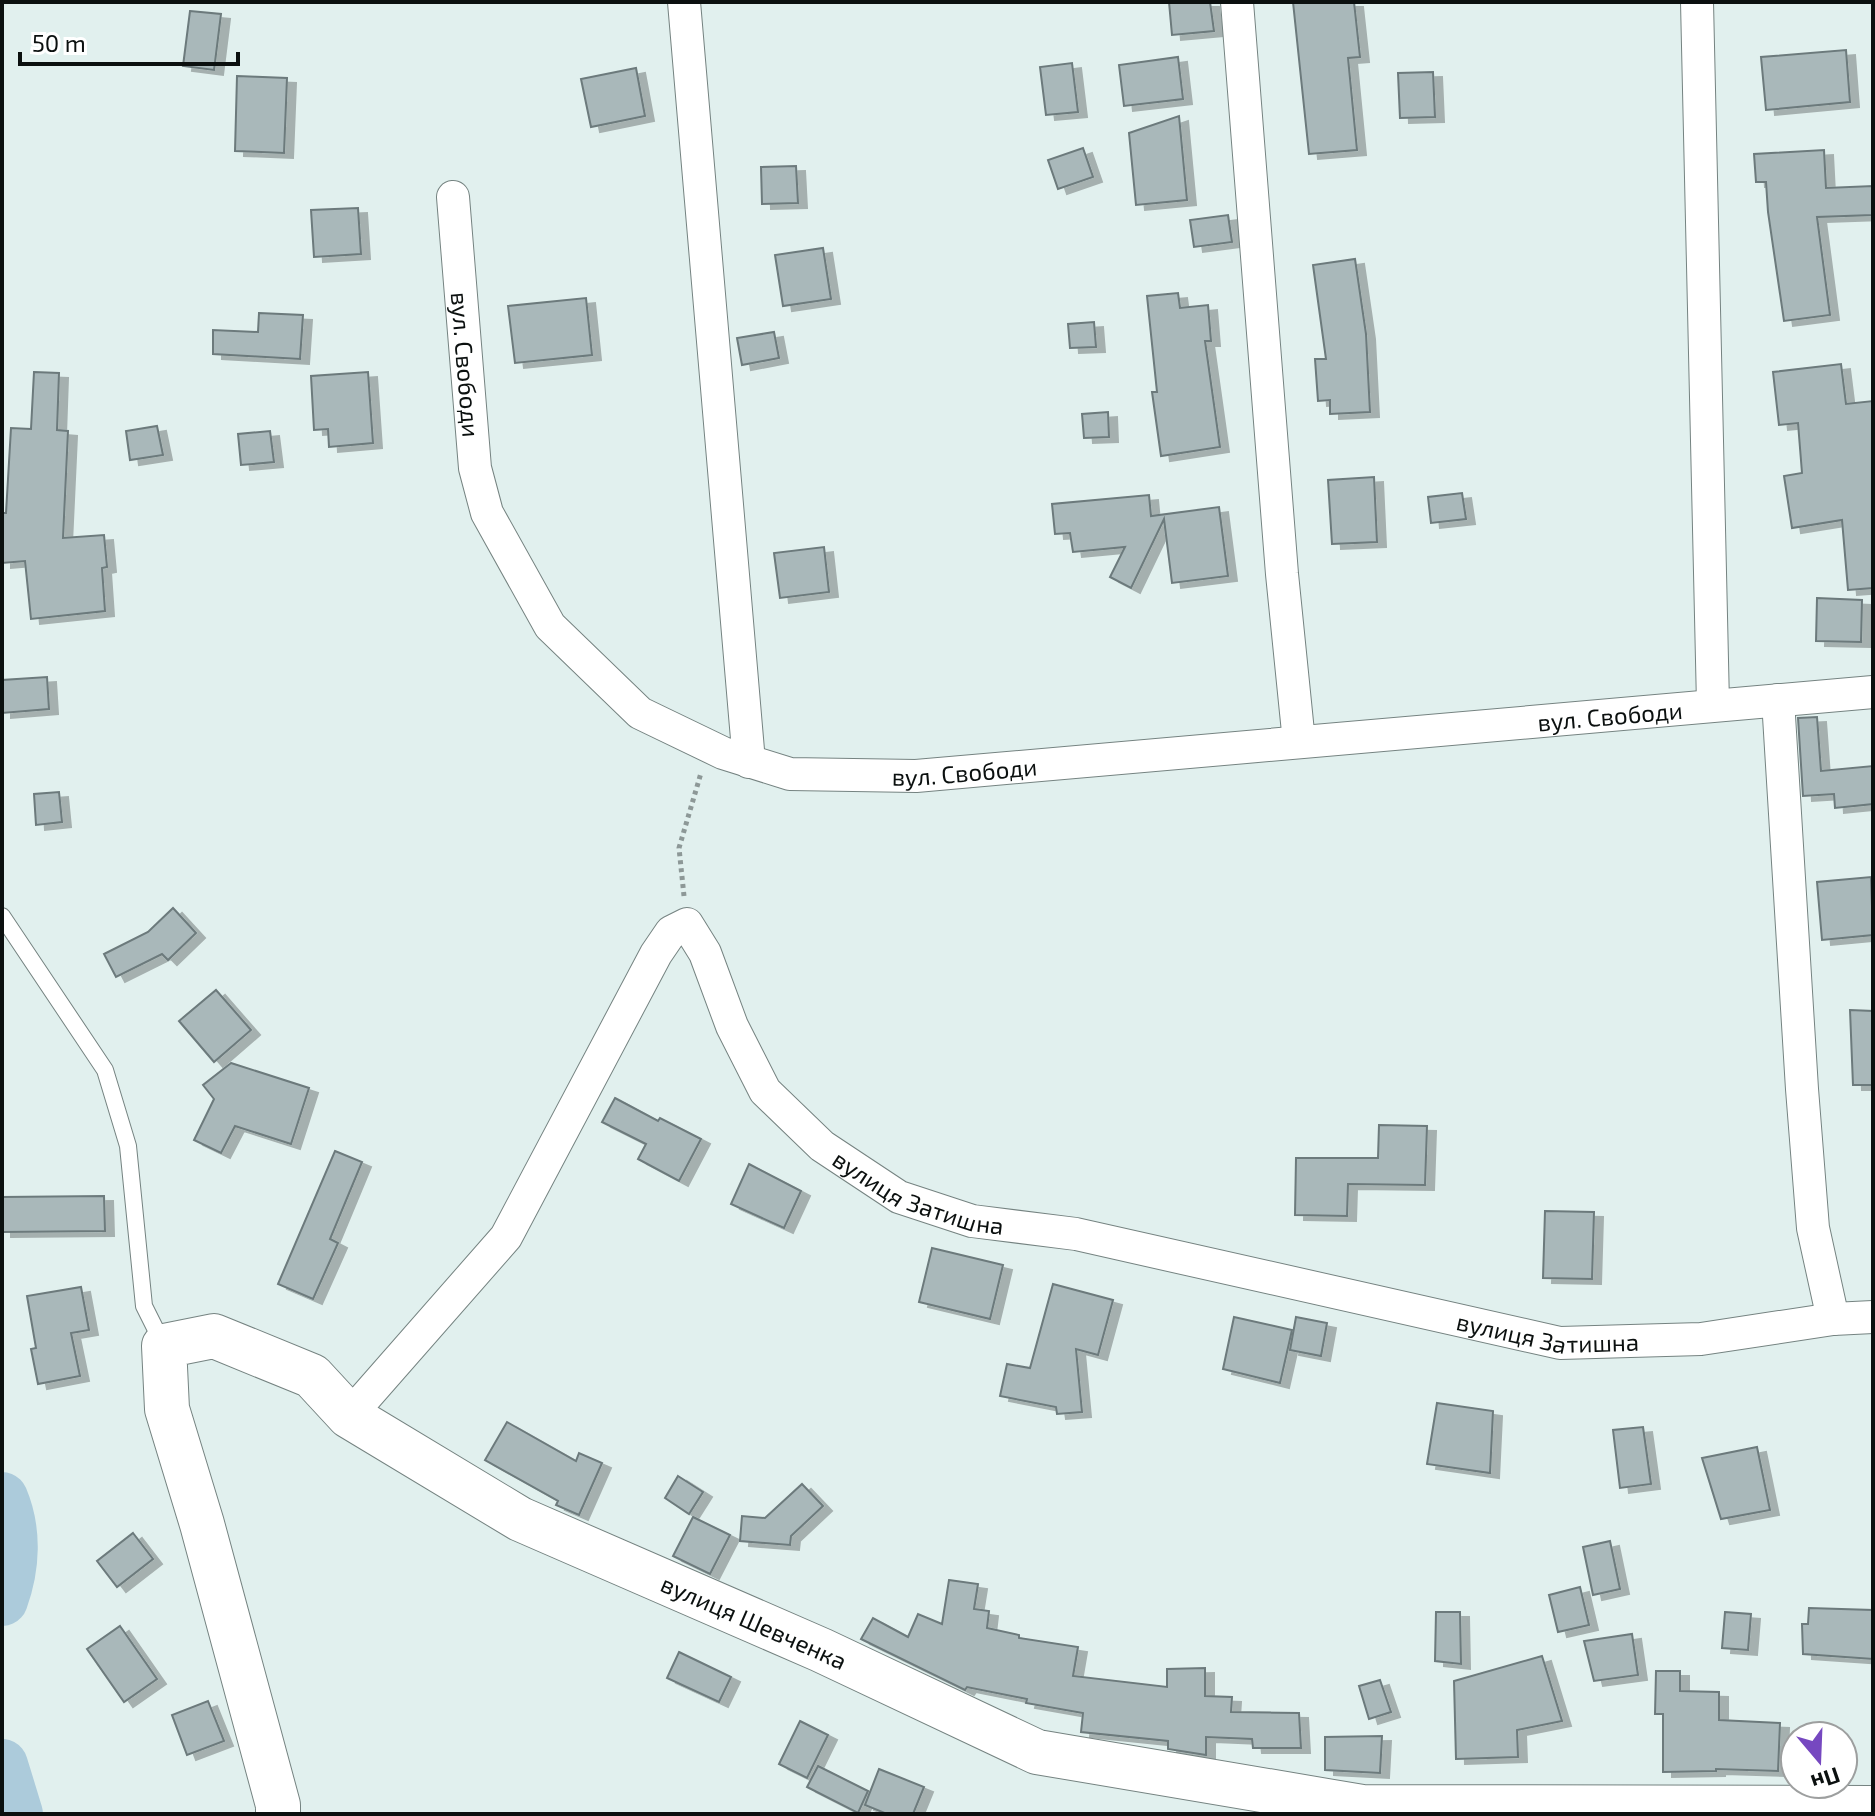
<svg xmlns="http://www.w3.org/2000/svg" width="1875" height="1816" font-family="'Exo 2',sans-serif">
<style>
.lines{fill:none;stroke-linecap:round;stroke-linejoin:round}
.river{stroke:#accbdb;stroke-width:52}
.building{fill:#a9b8ba;stroke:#6c7a7c;stroke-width:2;filter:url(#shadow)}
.lane-casing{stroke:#758381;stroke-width:18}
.street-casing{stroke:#758381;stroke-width:34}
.secondary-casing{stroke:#758381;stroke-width:46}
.path{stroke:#8d9897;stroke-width:5;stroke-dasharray:4 4;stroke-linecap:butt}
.lane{stroke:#fff;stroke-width:16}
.street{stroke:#fff;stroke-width:32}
.secondary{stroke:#fff;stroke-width:44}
.labels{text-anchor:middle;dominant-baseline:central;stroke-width:6;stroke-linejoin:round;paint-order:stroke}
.street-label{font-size:24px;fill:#0b100f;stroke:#fff}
</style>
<defs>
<filter id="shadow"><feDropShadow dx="9" dy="5" stdDeviation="0" flood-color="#0004"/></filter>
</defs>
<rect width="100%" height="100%" fill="#e1f0ee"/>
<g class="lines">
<g class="river">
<path d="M 2,1498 C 16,1531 14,1567 2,1600"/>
<path d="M 2,1765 L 17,1814"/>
</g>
</g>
<g class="building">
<path d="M 1169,2 L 1210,2 L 1214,31 L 1172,35 Z"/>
<path d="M 1293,2 L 1354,2 L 1360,57 L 1348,58 L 1357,150 L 1309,154 Z"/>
<path d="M 190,11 L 221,14 L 214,70 L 183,66 Z"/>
<path d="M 1846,50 L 1850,102 L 1766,110 L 1761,57 Z"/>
<path d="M 1178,57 L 1183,99 L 1124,106 L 1119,65 Z"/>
<path d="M 1072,63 L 1078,112 L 1046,115 L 1040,67 Z"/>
<path d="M 636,68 L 645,116 L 591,127 L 581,79 Z"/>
<path d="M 1433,72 L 1435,117 L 1400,118 L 1398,73 Z"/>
<path d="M 237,76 L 287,78 L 284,153 L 235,151 Z"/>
<path d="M 1179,116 L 1187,200 L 1136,205 L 1129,133 Z"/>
<path d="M 1083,148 L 1093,177 L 1058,189 L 1048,160 Z"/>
<path d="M 1824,150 L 1826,188 L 1873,186 L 1873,215 L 1817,217 L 1830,315 L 1784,321 L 1768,212 L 1766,182 L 1756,182 L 1754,154 Z"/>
<path d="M 796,166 L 798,203 L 762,204 L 761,167 Z"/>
<path d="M 358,208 L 361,254 L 314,257 L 311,210 Z"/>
<path d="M 1228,215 L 1232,242 L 1194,247 L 1190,220 Z"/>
<path d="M 823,248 L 831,299 L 783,306 L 775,255 Z"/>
<path d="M 1355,259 L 1366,334 L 1370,412 L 1330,414 L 1330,400 L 1318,401 L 1315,359 L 1326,359 L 1313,265 Z"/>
<path d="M 1178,293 L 1180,308 L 1208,305 L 1211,341 L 1205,341 L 1220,447 L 1161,456 L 1152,392 L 1157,392 L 1147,296 Z"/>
<path d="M 586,298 L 592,355 L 515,363 L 508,306 Z"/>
<path d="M 259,313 L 303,315 L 300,359 L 213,354 L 213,330 L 258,332 Z"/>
<path d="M 1094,322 L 1096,347 L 1070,348 L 1068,324 Z"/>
<path d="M 774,332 L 779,358 L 742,365 L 737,338 Z"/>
<path d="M 1841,364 L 1846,404 L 1873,401 L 1873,588 L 1848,590 L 1842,520 L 1792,528 L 1784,476 L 1802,473 L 1798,423 L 1779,425 L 1773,372 Z"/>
<path d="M 34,372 L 59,373 L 57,430 L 68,431 L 63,538 L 104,535 L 107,567 L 102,568 L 105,611 L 31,619 L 25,561 L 2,563 L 2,513 L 6,513 L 11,428 L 31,429 Z"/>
<path d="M 368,372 L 373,443 L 329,447 L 328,429 L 314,430 L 311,376 Z"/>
<path d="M 1108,412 L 1109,437 L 1084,438 L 1082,414 Z"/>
<path d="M 157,426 L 163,455 L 130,460 L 126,431 Z"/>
<path d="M 270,431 L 274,462 L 241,465 L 238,434 Z"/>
<path d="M 1374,477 L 1377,542 L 1332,544 L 1328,480 Z"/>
<path d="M 1462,493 L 1466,519 L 1431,523 L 1428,497 Z"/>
<path d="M 1149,495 L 1151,516 L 1219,507 L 1228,576 L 1172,583 L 1164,519 L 1131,588 L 1110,577 L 1125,547 L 1073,552 L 1070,533 L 1055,534 L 1052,504 Z"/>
<path d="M 824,547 L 829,592 L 780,598 L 774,553 Z"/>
<path d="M 1817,598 L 1862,600 L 1861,642 L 1816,641 Z"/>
<path d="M 47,677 L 49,709 L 2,713 L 2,680 Z"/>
<path d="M 1817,717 L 1821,771 L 1873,766 L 1873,804 L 1835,808 L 1834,794 L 1803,796 L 1798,718 Z"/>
<path d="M 59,792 L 62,822 L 36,825 L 34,794 Z"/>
<path d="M 1871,877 L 1873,935 L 1822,940 L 1817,882 Z"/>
<path d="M 173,908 L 196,933 L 168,960 L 162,954 L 116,977 L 104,954 L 148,932 Z"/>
<path d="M 216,990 L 251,1030 L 214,1062 L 179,1021 Z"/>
<path d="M 1850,1010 L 1873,1011 L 1873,1085 L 1853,1085 Z"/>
<path d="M 231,1063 L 309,1088 L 291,1144 L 235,1126 L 221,1153 L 194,1140 L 214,1099 L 203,1085 Z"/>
<path d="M 615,1098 L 658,1121 L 660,1118 L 701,1139 L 679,1181 L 638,1159 L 646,1144 L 602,1122 Z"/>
<path d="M 1379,1125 L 1427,1126 L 1425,1185 L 1348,1184 L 1347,1216 L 1295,1215 L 1296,1158 L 1378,1158 Z"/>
<path d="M 335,1151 L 362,1162 L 330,1239 L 338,1243 L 313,1299 L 278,1284 Z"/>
<path d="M 749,1164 L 801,1191 L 784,1228 L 731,1204 Z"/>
<path d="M 104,1196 L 105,1231 L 2,1232 L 2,1197 Z"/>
<path d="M 1545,1211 L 1594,1212 L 1592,1279 L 1543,1278 Z"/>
<path d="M 932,1248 L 1003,1265 L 990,1319 L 919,1302 Z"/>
<path d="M 1053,1284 L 1113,1300 L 1098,1355 L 1076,1349 L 1082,1412 L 1057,1414 L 1056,1407 L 1000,1396 L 1007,1364 L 1030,1368 Z"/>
<path d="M 81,1287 L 89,1330 L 71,1333 L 80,1376 L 38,1384 L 31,1349 L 36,1348 L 27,1296 Z"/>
<path d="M 1234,1317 L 1292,1330 L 1280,1383 L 1223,1369 Z"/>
<path d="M 1296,1317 L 1327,1323 L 1321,1356 L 1290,1350 Z"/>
<path d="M 1437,1403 L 1493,1411 L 1490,1473 L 1427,1464 Z"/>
<path d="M 507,1422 L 576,1461 L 579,1453 L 602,1463 L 579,1515 L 556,1505 L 558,1501 L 485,1460 Z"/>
<path d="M 1643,1427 L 1651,1484 L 1620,1488 L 1613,1430 Z"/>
<path d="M 1757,1447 L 1770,1510 L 1721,1519 L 1702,1458 Z"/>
<path d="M 678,1476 L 703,1492 L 689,1514 L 665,1498 Z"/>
<path d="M 802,1484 L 823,1506 L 791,1536 L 790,1545 L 740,1541 L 742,1516 L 765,1518 Z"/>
<path d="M 693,1517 L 730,1535 L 710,1574 L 673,1556 Z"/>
<path d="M 133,1533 L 153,1559 L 117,1587 L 97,1561 Z"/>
<path d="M 1610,1541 L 1620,1589 L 1593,1595 L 1583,1547 Z"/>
<path d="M 949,1580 L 978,1584 L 974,1609 L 989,1611 L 987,1628 L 1019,1635 L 1019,1638 L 1078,1647 L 1073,1676 L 1167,1687 L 1167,1669 L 1205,1668 L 1205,1696 L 1232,1697 L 1231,1712 L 1299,1713 L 1301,1748 L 1253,1748 L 1252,1739 L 1206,1737 L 1206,1755 L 1168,1749 L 1168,1741 L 1081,1732 L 1083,1713 L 1026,1703 L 1027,1699 L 967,1687 L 965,1690 L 861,1639 L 873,1618 L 908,1637 L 918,1614 L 942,1624 Z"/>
<path d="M 1580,1587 L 1589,1625 L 1558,1632 L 1549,1595 Z"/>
<path d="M 1809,1608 L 1873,1610 L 1873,1659 L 1803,1654 L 1802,1624 L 1808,1624 Z"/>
<path d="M 1436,1612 L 1460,1612 L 1461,1664 L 1435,1661 Z"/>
<path d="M 1725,1612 L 1751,1614 L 1748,1650 L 1722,1648 Z"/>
<path d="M 120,1626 L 157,1679 L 124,1702 L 87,1649 Z"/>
<path d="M 1632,1634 L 1638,1675 L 1594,1681 L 1584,1641 Z"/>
<path d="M 679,1652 L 731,1677 L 719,1702 L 667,1678 Z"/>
<path d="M 1542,1656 L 1562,1721 L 1517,1730 L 1518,1757 L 1456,1759 L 1454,1681 Z"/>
<path d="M 1656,1671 L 1680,1671 L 1680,1691 L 1719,1692 L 1719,1720 L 1780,1723 L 1778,1771 L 1716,1769 L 1716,1771 L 1663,1772 L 1663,1714 L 1655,1714 Z"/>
<path d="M 1380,1680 L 1391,1712 L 1369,1719 L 1359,1686 Z"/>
<path d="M 208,1701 L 224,1741 L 187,1755 L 172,1715 Z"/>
<path d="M 800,1721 L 828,1735 L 807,1778 L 779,1764 Z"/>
<path d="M 1382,1736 L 1380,1773 L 1325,1770 L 1325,1737 Z"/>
<path d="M 818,1766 L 868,1791 L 858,1813 L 807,1787 Z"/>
<path d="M 879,1769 L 924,1787 L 913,1814 L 887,1814 L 865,1805 Z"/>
</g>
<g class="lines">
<g class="lane-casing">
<path id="lane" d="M 2,916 L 105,1070 L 128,1146 L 144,1306 L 164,1346"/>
</g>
<g class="street-casing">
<g id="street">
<path d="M 684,2 L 749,762"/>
<path d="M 1237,2 L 1282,574 L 1299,742"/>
<path d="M 1697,2 L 1713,704"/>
<path id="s1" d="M 453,197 L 475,468 L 487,513 L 550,626 L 640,713 L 723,753 L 790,774 L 916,776 L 1873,692"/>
<path d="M 1778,700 L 1802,1089 L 1813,1228 L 1833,1319"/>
<path id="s2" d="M 349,1416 L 506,1237 L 656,954 L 671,932 L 687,924 L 705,953 L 732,1026 L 765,1091 L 822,1146 L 899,1197 L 972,1221 L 1076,1234 L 1560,1343 L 1701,1339 L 1833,1319 L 1873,1317"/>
</g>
</g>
<g class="secondary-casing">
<g id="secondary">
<path id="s3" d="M 278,1814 L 278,1805 L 202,1524 L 167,1409 L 164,1346 L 214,1336 L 312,1376 L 349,1416 L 520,1519 L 821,1650 L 1037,1752 L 1362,1807 L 1873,1808"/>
</g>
</g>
<path class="path" d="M 684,896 L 679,848 L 701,773"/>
<use href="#lane" class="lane"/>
<use href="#street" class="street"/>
<use href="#secondary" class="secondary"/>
</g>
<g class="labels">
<g class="street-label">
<text stroke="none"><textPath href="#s1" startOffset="168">вул. Свободи</textPath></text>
<text stroke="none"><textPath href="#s1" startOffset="1558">вул. Свободи</textPath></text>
<text stroke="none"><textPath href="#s1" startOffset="910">вул. Свободи</textPath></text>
<text stroke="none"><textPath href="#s2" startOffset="976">вулиця Затишна</textPath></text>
<text stroke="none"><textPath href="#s2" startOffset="1624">вулиця Затишна</textPath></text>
<text stroke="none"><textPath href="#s3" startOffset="1150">вулиця Шевченка</textPath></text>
</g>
</g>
<rect width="1875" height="1816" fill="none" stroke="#0b100f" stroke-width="8"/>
<g transform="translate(1819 1760) rotate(161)"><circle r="38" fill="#ffffff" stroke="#9d9f9f" stroke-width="2"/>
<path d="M0-6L14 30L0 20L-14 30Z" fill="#7648c0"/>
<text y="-12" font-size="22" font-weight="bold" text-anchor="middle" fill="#0b100f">Пн</text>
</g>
<path d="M20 52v12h218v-12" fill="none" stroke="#0b100f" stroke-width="4"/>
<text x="32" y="52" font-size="24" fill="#0b100f" stroke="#ffffff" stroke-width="6" paint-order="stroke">50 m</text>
</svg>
